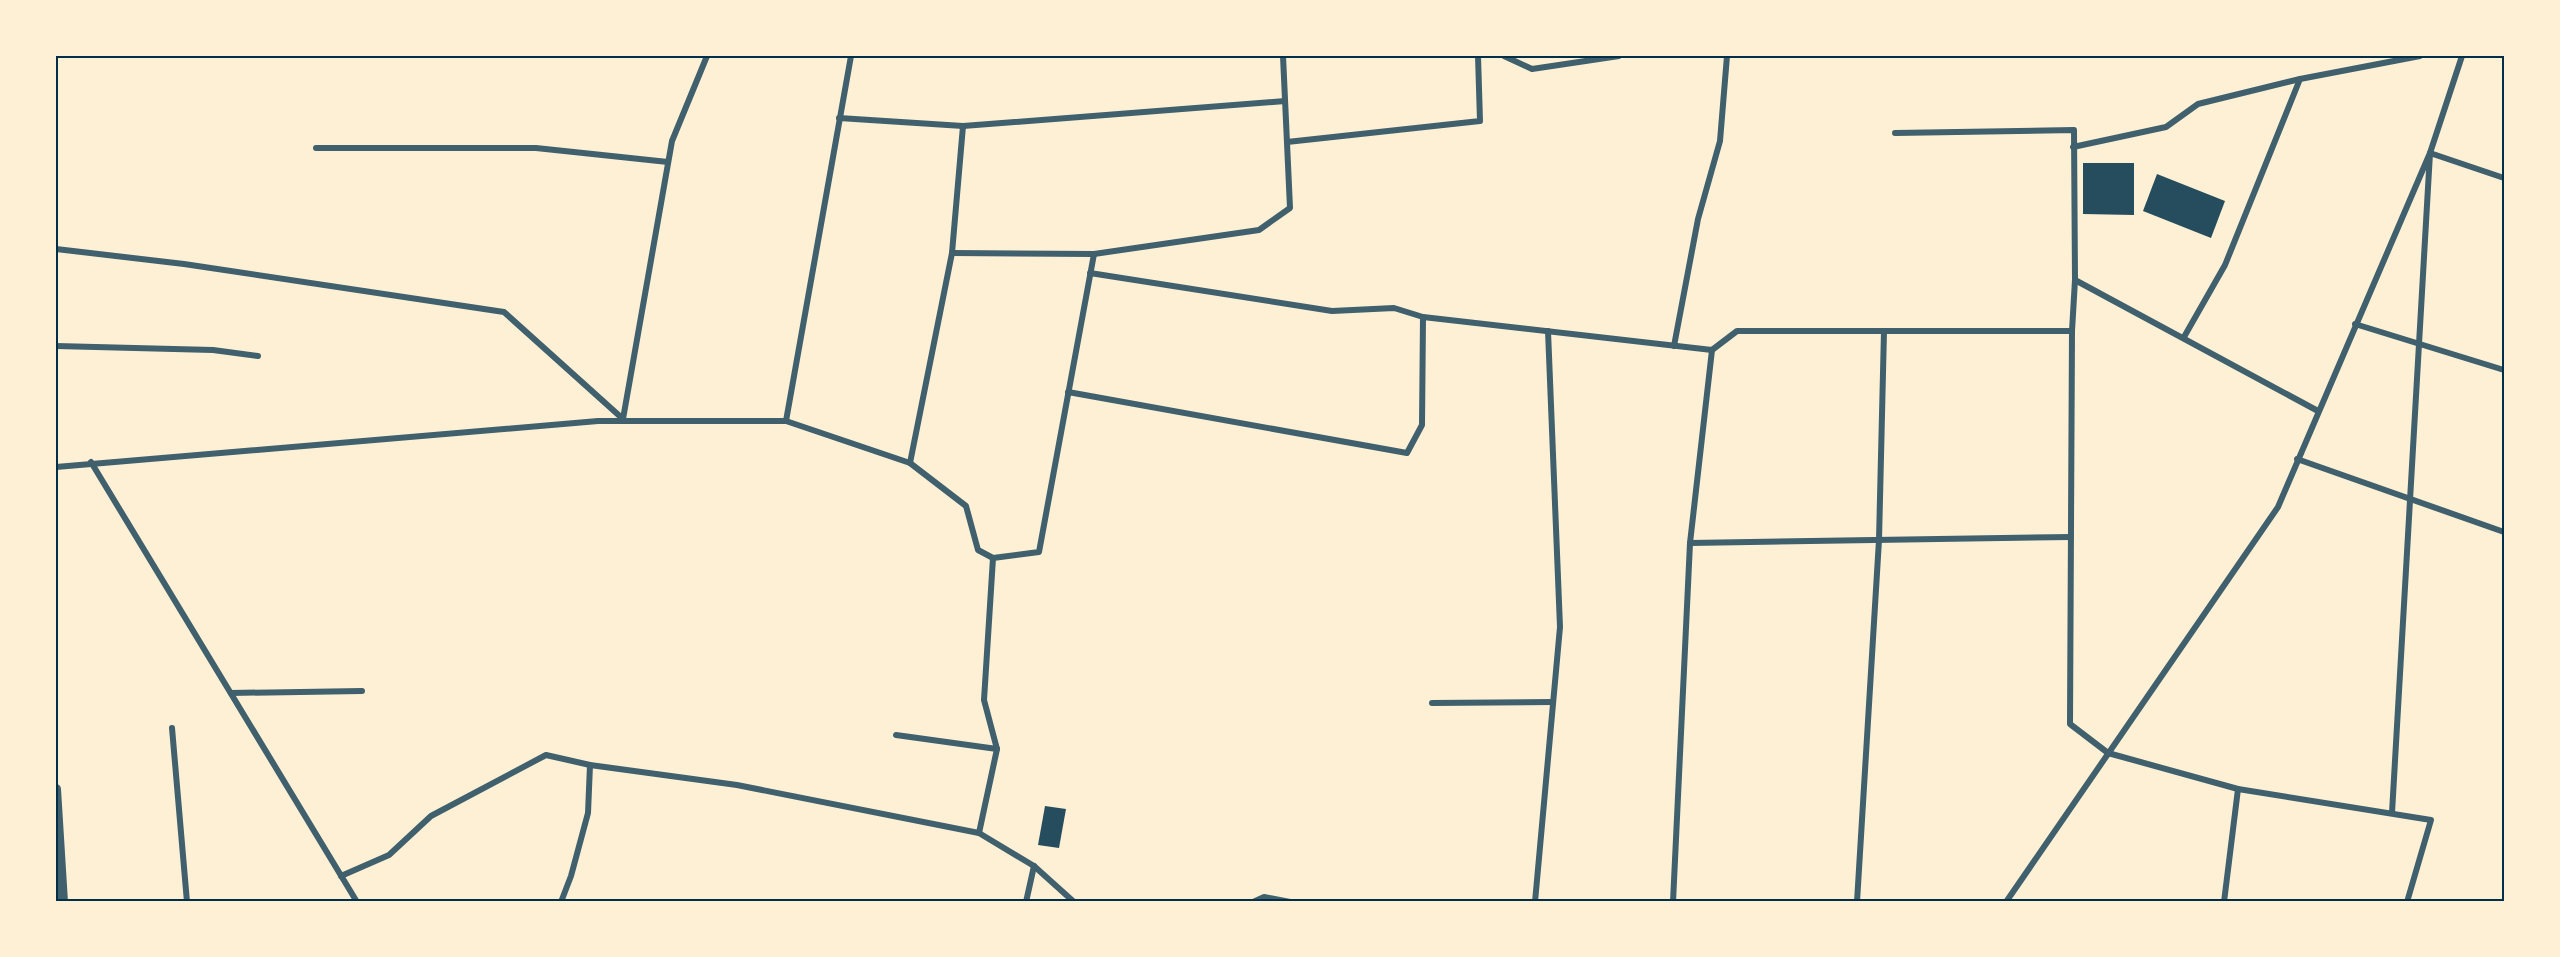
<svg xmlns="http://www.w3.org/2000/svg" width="2560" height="957" font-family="'Noto Sans',sans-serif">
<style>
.building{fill:#264d5e}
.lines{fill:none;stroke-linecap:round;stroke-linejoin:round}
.minor{stroke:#3f606c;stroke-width:6}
.tertiary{stroke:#3f606c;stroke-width:10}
.neatline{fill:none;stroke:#003049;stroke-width:2}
</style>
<rect width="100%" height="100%" fill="#fdf0d5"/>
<g class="building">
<path d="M 2083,163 L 2134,163 L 2134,215 L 2083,214 Z"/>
<path d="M 2157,174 L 2225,201 L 2211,238 L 2143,211 Z"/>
<path d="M 1045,806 L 1066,809 L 1059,848 L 1038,845 Z"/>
</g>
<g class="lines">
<g class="minor">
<path d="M 1504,56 L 1532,69 L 1619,56"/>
<path d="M 839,118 L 963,126 L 1285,101"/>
<path d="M 1895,133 L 2074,130 L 2075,280 L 2072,331 L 2070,724 L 2108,753 L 2238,789"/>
<path d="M 1287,142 L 1480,121 L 1478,56"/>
<path d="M 2073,147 L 2166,127 L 2198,104 L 2300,79 L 2420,56"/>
<path d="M 316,148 L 536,148 L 668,162"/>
<path d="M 56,249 L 184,264 L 504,312 L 623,419"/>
<path d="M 952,253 L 1094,254 L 1259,230 L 1290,208 L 1283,56"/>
<path d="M 1090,273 L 1332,311 L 1394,308 L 1423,317 L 1712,350 L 1737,331 L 2072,331"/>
<path d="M 2075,280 L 2318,411"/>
<path d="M 2355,324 L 2504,370"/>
<path d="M 2184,337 L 2225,265 L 2300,79"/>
<path d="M 56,346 L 213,350 L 258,356"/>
<path d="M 1674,346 L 1698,219 L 1720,141 L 1727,56"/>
<path d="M 1068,392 L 1407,453 L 1422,425 L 1423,317"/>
<path d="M 623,419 L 672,141 L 707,56"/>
<path d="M 786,421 L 851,56"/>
<path d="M 2297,459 L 2504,532"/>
<path d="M 91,462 L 357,902"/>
<path d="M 910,463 L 952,253 L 963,126"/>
<path d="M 56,467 L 598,421 L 786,421 L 910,463 L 966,506 L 978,550 L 993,558"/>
<path d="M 1690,543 L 2071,537"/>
<path d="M 231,693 L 362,691"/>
<path d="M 1432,703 L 1553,702"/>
<path d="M 172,728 L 187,902"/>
<path d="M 896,735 L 997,749"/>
<path d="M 2392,813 L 2430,153 L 2504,178"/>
<path d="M 979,833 L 1034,866 L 1074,902"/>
<path d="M 341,876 L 389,855 L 431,816 L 546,755 L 590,765 L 737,785 L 979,833 L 997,749 L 984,700 L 993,558 L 1039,552 L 1094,254"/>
<path d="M 561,902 L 571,876 L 588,813 L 590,765"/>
<path d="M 1026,902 L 1034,866"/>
<path d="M 1253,902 L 1264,897 L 1290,902"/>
<path d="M 1535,902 L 1560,627 L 1548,331"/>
<path d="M 1673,902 L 1690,543 L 1712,350"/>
<path d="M 1857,902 L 1879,540 L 1884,331"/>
<path d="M 2006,902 L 2278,507 L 2430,153 L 2462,56"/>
<path d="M 2224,902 L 2238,789 L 2431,820 L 2407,902"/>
</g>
<path class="tertiary" d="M 56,789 L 63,902"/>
</g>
<rect width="2560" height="957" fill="none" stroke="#fdf0d5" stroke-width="114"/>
<rect x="57" y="57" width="2446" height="843" class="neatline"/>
</svg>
